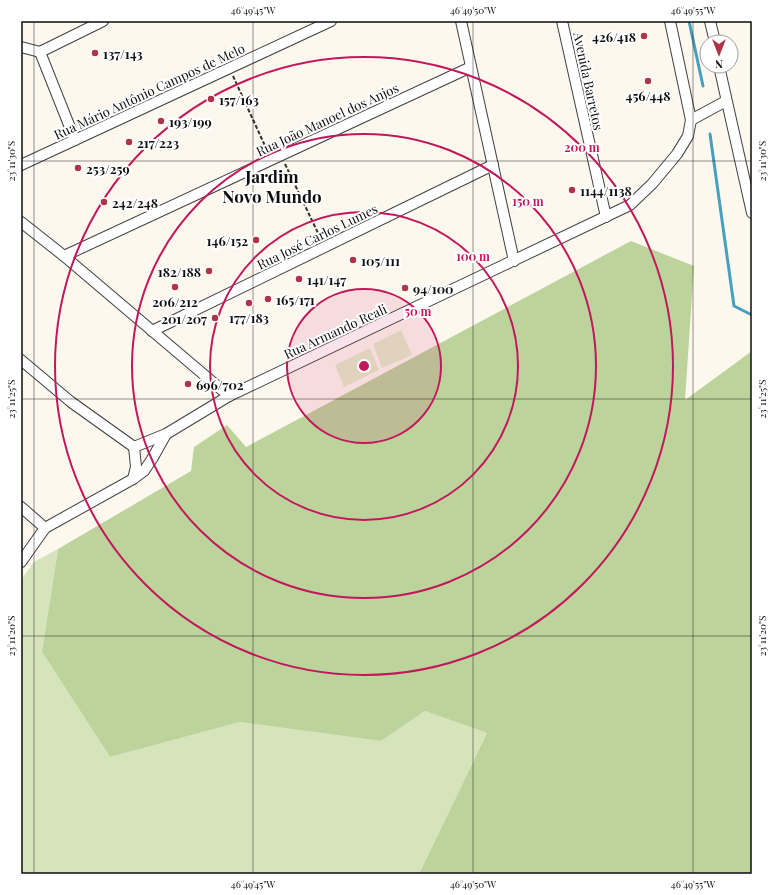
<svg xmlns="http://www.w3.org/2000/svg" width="773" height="895" font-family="'Playfair Display',serif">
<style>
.green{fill:#d6e4bb}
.forest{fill:#bcd39c}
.pitch{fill:#e5eccc}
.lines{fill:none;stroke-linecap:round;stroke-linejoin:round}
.stream{stroke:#479fbf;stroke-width:3}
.minor-casing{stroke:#404040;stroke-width:12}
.path{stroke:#2f2f2f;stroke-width:2;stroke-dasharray:4 2;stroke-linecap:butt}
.minor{stroke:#fff;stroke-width:10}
.ticks{fill:none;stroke:#0d0d0d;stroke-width:1;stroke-opacity:0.45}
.ring{fill:none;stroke:#c2185b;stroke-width:2}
.poi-dot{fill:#ae344a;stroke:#fff;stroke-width:1.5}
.labels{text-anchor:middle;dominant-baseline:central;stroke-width:4;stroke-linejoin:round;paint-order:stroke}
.poi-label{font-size:13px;font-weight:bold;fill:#0d0d0d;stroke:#fff;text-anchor:start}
.street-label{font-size:13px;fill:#0d0d0d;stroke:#fff}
.district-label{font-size:17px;font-weight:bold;fill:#0d0d0d;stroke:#fff}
.centre{fill:#c2185b;stroke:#fff;stroke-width:2}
.ring-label{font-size:12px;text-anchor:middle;font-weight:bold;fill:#c2185b;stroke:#fff;stroke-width:4;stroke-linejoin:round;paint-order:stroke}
.neatline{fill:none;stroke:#0d0d0d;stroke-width:1.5}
.ticks-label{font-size:10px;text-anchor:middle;fill:#0d0d0d}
</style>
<rect width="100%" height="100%" fill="#fdf8ee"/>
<path class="green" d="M 58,549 L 42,652 L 110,757 L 240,722 L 381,741 L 425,711 L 487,733 L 419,874 L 21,874 L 21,580 L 34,562 Z"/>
<path class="forest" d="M 631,241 L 694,266 L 685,400 L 752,351 L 752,874 L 419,874 L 487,733 L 425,711 L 381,741 L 240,722 L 110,757 L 42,652 L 58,549 L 191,471 L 194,447 L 227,425 L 246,447 Z"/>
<g class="pitch">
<path d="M 401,330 L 412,355 L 382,368 L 373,344 Z"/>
<path d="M 370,348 L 379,370 L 344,387 L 335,365 Z"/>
</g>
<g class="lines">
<g class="stream">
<path d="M 689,21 L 703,86"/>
<path d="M 710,134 L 734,306 L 752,315"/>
</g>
<g class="minor-casing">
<g id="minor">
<path d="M 461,21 L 514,261"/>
<path d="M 562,21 L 606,217"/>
<path d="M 710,21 L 715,42"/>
<path d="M 21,47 L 40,52"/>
<path d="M 40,52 L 75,140"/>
<path d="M 40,52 L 103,21"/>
<path d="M 719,66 L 752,213"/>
<path d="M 691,120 L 726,101"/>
<path d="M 21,165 L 331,21"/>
<path d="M 21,222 L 64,256 L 229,396"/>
<path d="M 64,256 L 471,67"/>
<path d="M 152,331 L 493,165"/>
<path d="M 21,360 L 71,402 L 134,447"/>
<path d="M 134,447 L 166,434 L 229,396 L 630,205 L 652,184 L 677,154 L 688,136 L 691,120 L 670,21"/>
<path d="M 133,479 L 136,467 L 134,447"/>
<path d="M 21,507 L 45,528"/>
<path d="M 21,562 L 45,528 L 133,479 L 144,471 L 152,459 L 166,434"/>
</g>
</g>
<g class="path">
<path d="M 233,76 L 266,148"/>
<path d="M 285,164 L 318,233"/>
</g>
<use href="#minor" class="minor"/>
</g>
<path class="ticks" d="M 34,21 L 34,874M 253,21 L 253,874M 473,21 L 473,874M 693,21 L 693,874M 21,161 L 752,161M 21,399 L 752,399M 21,636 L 752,636M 21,874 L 752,874"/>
<circle cx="364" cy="366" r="77" fill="#c2185b" fill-opacity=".12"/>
<g class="ring">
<circle cx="364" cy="366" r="77"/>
<circle cx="364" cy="366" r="154"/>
<circle cx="364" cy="366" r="232"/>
<circle cx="364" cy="366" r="309"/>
</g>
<g class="poi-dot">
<circle cx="644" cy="36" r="4"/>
<circle cx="95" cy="53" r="4"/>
<circle cx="648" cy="81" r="4"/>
<circle cx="211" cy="99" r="4"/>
<circle cx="161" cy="121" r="4"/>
<circle cx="129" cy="142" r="4"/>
<circle cx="78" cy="168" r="4"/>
<circle cx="572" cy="190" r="4"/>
<circle cx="104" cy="202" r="4"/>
<circle cx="256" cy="240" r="4"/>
<circle cx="353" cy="260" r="4"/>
<circle cx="209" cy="271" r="4"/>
<circle cx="299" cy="279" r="4"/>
<circle cx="175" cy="287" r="4"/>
<circle cx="405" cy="288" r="4"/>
<circle cx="268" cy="299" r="4"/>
<circle cx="249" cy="303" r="4"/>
<circle cx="215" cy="318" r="4"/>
<circle cx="188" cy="384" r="4"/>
</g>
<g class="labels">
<g class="poi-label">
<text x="636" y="36" text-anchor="end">426/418</text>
<text x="103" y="53">137/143</text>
<text x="648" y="95" text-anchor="middle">456/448</text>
<text x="219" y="99">157/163</text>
<text x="169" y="121">193/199</text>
<text x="137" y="142">217/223</text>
<text x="86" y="168">253/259</text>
<text x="580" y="190">1144/1138</text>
<text x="112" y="202">242/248</text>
<text x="248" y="240" text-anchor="end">146/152</text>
<text x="361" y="260">105/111</text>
<text x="201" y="271" text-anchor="end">182/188</text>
<text x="307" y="279">141/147</text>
<text x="413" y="288">94/100</text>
<text x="276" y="299">165/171</text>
<text x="175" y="301" text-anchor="middle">206/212</text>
<text x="249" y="317" text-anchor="middle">177/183</text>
<text x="207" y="318" text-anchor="end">201/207</text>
<text x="196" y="384">696/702</text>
</g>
<g class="street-label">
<text transform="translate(589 81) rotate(78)">Avenida Barretos</text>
<text transform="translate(149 91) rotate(-25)">Rua Mário Antônio Campos de Melo</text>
<text transform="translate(327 119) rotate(-25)">Rua João Manoel dos Anjos</text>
<text transform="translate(317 236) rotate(-26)">Rua José Carlos Lumes</text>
<text transform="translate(335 331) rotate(-25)">Rua Armando Reali</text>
</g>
<g class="district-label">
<text x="272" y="176">Jardim<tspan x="272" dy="20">Novo Mundo</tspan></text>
</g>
</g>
<circle cx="364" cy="366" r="6" class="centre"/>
<g class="ring-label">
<text x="582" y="152">200 m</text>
<text x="528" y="206">150 m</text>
<text x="473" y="261">100 m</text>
<text x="418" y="316">50 m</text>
</g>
<rect width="773" height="895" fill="none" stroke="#ffffff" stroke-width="44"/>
<g transform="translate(719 54) rotate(180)"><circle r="19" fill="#ffffff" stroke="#9e9e9e"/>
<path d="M0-3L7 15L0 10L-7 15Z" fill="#ae344a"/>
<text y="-6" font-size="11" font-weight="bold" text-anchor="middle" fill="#0d0d0d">N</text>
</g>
<rect x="22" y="22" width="729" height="851" class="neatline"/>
<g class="ticks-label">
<text x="253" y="14">46°49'45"W</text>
<text x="473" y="14">46°49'50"W</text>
<text x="693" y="14">46°49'55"W</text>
<text transform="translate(762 161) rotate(-90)" y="4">23°11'30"S</text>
<text transform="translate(11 161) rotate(-90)" y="4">23°11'30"S</text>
<text transform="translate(762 399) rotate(-90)" y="4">23°11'25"S</text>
<text transform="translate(11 399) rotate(-90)" y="4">23°11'25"S</text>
<text transform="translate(762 636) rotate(-90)" y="4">23°11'20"S</text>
<text transform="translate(11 636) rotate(-90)" y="4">23°11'20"S</text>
<text x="253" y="888">46°49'45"W</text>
<text x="473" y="888">46°49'50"W</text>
<text x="693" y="888">46°49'55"W</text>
</g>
</svg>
